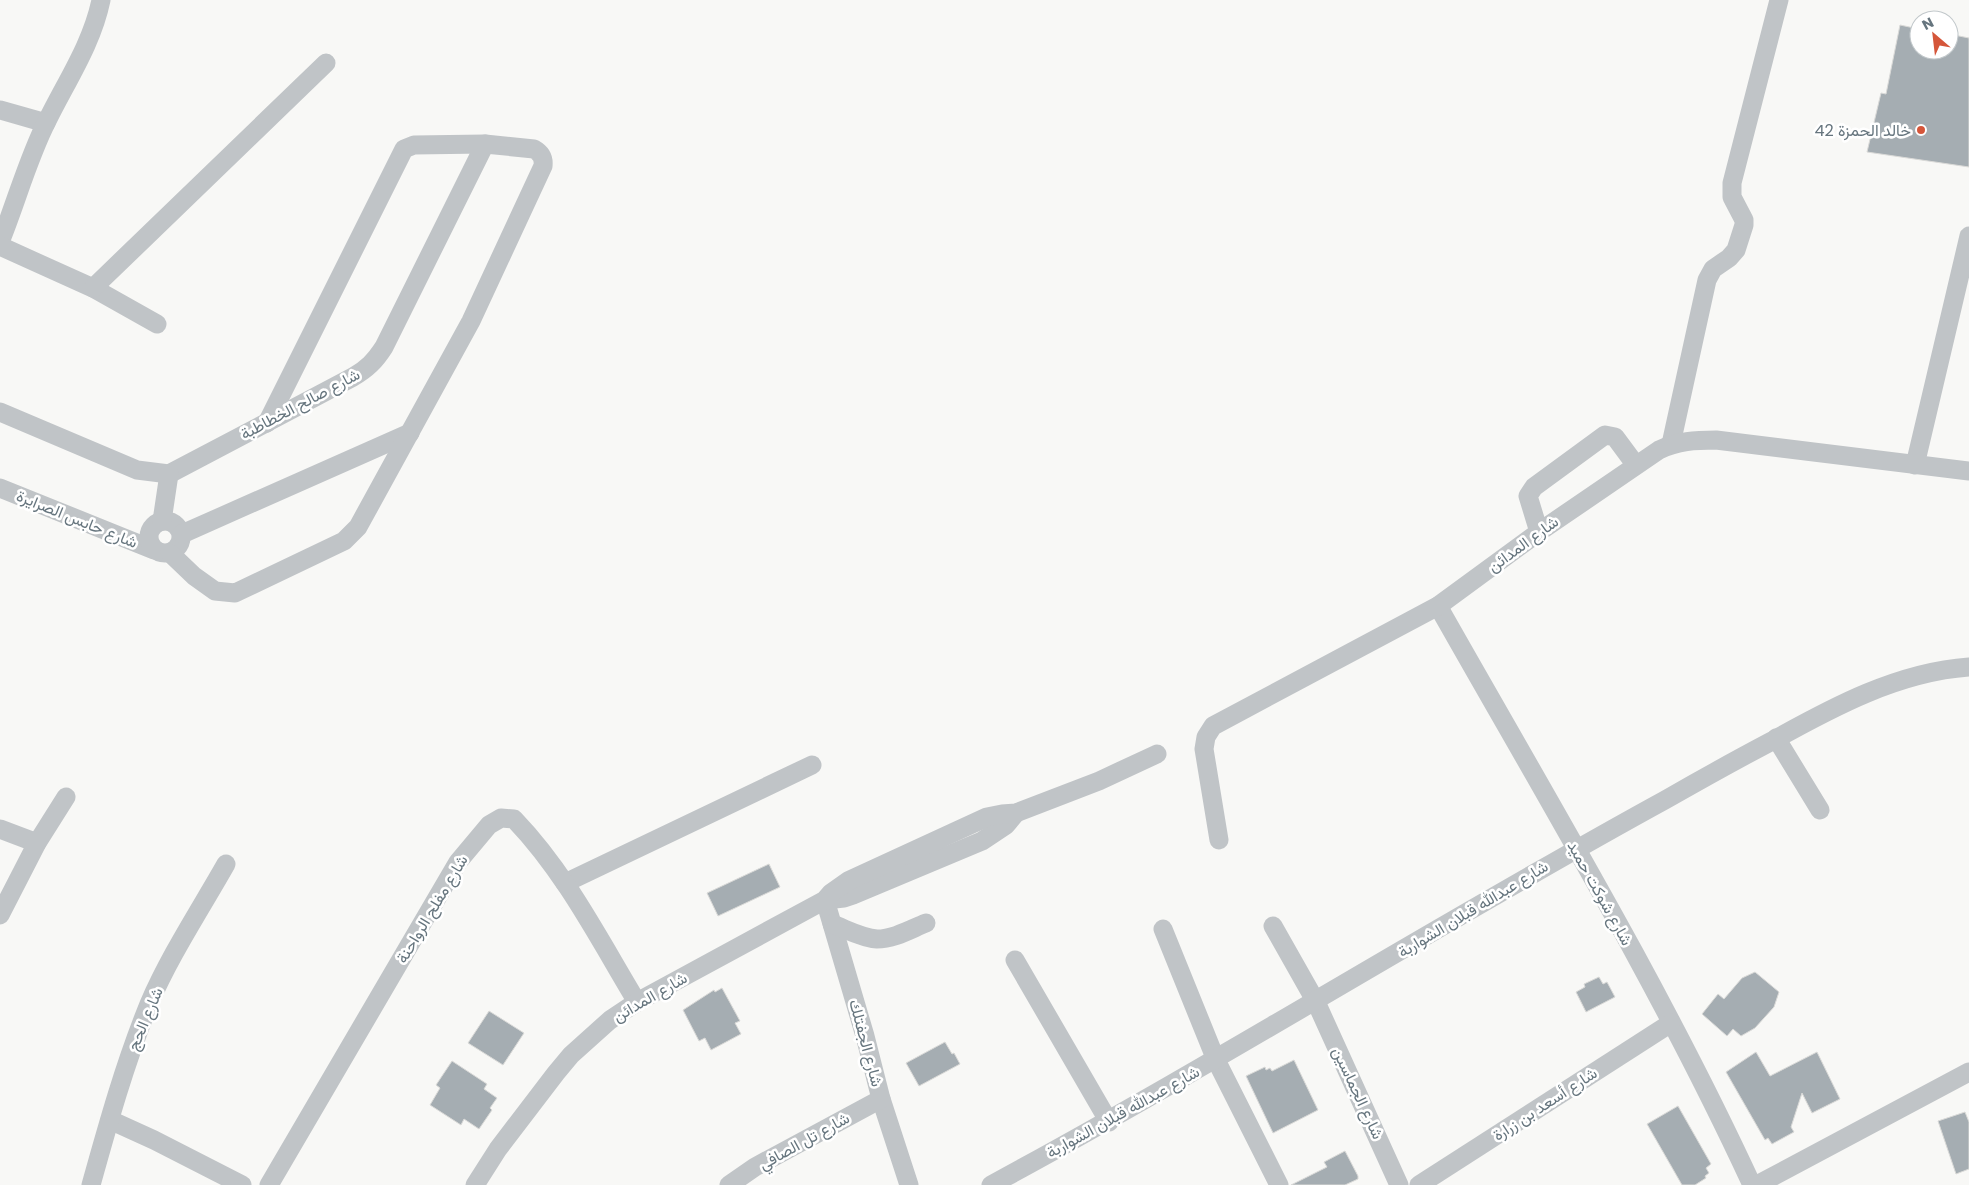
<svg xmlns="http://www.w3.org/2000/svg" width="1969" height="1185" font-family="Poppins,Vazirmatn,sans-serif">
<style>
.building{fill:#a5adb2;stroke:#dadad8}
.lines{fill:none;stroke-linecap:round;stroke-linejoin:round}
.minor{stroke:#c0c4c7;stroke-width:19}
.poi-dot{fill:#d5563a;stroke:#fff;stroke-width:2}
.labels{text-anchor:middle;dominant-baseline:central;stroke-width:5;stroke-linejoin:round;paint-order:stroke}
.poi-label{font-size:16px;fill:#66757e;stroke:#fff;text-anchor:end}
.street-label{font-size:16px;fill:#66757e;stroke:#fff}
</style>
<rect width="100%" height="100%" fill="#f8f8f6"/>
<g class="building">
<path d="M 1900,25 L 1919,29 L 1919,50 L 1949,50 L 1949,34 L 1969,38 L 1969,167 L 1867,152 L 1881,93 L 1886,94 Z"/>
<path d="M 769,864 L 780,887 L 718,916 L 707,893 Z"/>
<path d="M 1755,972 L 1779,992 L 1774,1007 L 1755,1028 L 1741,1036 L 1733,1029 L 1727,1036 L 1702,1014 L 1718,994 L 1724,999 L 1742,978 Z"/>
<path d="M 1599,977 L 1603,984 L 1607,982 L 1615,997 L 1586,1012 L 1576,992 L 1585,987 L 1584,984 Z"/>
<path d="M 722,988 L 740,1021 L 735,1023 L 741,1034 L 711,1050 L 705,1038 L 699,1041 L 683,1010 L 714,990 L 715,992 Z"/>
<path d="M 489,1011 L 524,1033 L 503,1065 L 468,1043 Z"/>
<path d="M 945,1042 L 952,1054 L 954,1053 L 960,1064 L 919,1086 L 906,1063 Z"/>
<path d="M 1756,1052 L 1770,1076 L 1817,1052 L 1840,1099 L 1812,1113 L 1802,1093 L 1791,1127 L 1794,1132 L 1772,1144 L 1768,1138 L 1765,1140 L 1726,1072 Z"/>
<path d="M 1294,1060 L 1318,1110 L 1273,1133 L 1246,1076 L 1265,1067 L 1266,1070 L 1270,1068 L 1272,1071 Z"/>
<path d="M 452,1061 L 487,1084 L 484,1089 L 497,1098 L 490,1108 L 492,1110 L 479,1129 L 464,1119 L 461,1125 L 430,1105 L 440,1088 L 436,1085 Z"/>
<path d="M 1678,1106 L 1711,1164 L 1706,1168 L 1709,1173 L 1705,1176 L 1706,1178 L 1695,1185 L 1682,1185 L 1647,1124 Z"/>
<path d="M 1965,1112 L 1969,1122 L 1969,1169 L 1956,1174 L 1938,1121 Z"/>
<path d="M 1345,1151 L 1358,1176 L 1358,1179 L 1345,1185 L 1291,1185 L 1327,1167 L 1324,1162 Z"/>
</g>
<g class="lines">
<g class="minor">
<path d="M 0,110 L 46,123"/>
<path d="M 0,242 C 16,203 28,158 47,121 C 66,82 92,44 101,0"/>
<path d="M 0,246 L 93,288 L 157,324"/>
<path d="M 93,288 L 326,63"/>
<path d="M 0,412 L 137,470 L 169,474 L 353,377 C 367,369 375,361 384,347 L 485,144"/>
<path d="M 1671,444 L 1707,280 L 1713,269 L 1729,258 L 1736,250 L 1744,225 L 1744,220 L 1732,197 L 1732,183 L 1779,0"/>
<path d="M 1915,465 L 1969,236"/>
<path d="M 0,488 L 154,550"/>
<circle cx="165" cy="537" r="16"/>
<path d="M 162,521 L 169,474"/>
<path d="M 1539,532 L 1528,496 L 1534,487 L 1605,435 L 1615,437 L 1635,464"/>
<path d="M 182,534 L 410,433"/>
<path d="M 170,553 L 194,576 L 215,591 L 235,593 L 344,541 L 358,527 L 471,321 L 543,166 C 544,158 541,153 534,149 L 485,144 L 414,145 L 404,149 L 267,423"/>
<path d="M 1438,606 C 1546,797 1660,986 1752,1185"/>
<path d="M 1776,738 L 1820,810"/>
<path d="M 0,829 L 37,843"/>
<path d="M 1219,840 L 1204,749 L 1206,737 L 1213,726 L 1438,606 L 1539,532 L 1659,450 C 1677,441 1696,440 1716,440 L 1969,471"/>
<path d="M 565,883 L 812,765"/>
<path d="M 825,900 L 865,1036 L 881,1099 L 909,1185"/>
<path d="M 825,900 L 844,898 L 853,895 L 982,841 L 1006,825 L 1016,813"/>
<path d="M 0,915 L 37,843 L 66,797"/>
<path d="M 832,924 C 846,929 862,938 877,939 C 894,939 911,929 926,923"/>
<path d="M 1273,926 L 1316,1002 L 1399,1185"/>
<path d="M 1163,929 L 1216,1060 L 1279,1185"/>
<path d="M 1015,960 L 1109,1122"/>
<path d="M 110,1120 L 154,1140 L 242,1185"/>
<path d="M 91,1185 C 108,1124 125,1063 149,1004 C 170,955 200,910 226,864"/>
<path d="M 269,1185 L 458,862 L 489,825 L 501,818 L 514,819 C 565,872 599,939 637,1002"/>
<path d="M 475,1185 L 498,1149 L 556,1073 L 571,1055 L 610,1020 L 637,1002 L 825,900 L 831,893 L 848,881 L 987,817 L 1002,814 L 1016,813 L 1099,781 L 1157,754"/>
<path d="M 729,1185 L 755,1167 L 881,1099"/>
<path d="M 991,1185 C 1219,1062 1438,924 1665,800 C 1700,780 1736,760 1772,741 C 1833,707 1898,672 1969,667"/>
<path d="M 1419,1185 L 1671,1023"/>
<path d="M 1757,1185 L 1969,1072"/>
</g>
</g>
<circle class="poi-dot" cx="1921" cy="130" r="5"/>
<g class="labels">
<g class="poi-label">
<text x="1911" y="130">خالد الحمزة 42</text>
</g>
<g class="street-label">
<text transform="translate(300 404) rotate(-28)">شارع صالح الخطاطبة</text>
<text transform="translate(77 519) rotate(22)">شارع حابس الصرايرة</text>
<text transform="translate(1523 544) rotate(-36)">شارع المدائن</text>
<text transform="translate(1600 893) rotate(61)">شارع شوكت حميد</text>
<text transform="translate(432 909) rotate(-59)">شارع مفلح الرواحنة</text>
<text transform="translate(1473 909) rotate(-31)">شارع عبدالله قبلان الشواربة</text>
<text transform="translate(650 997) rotate(-30)">شارع المدائن</text>
<text transform="translate(145 1019) rotate(-67)">شارع الحج</text>
<text transform="translate(866 1043) rotate(75)">شارع الجفتلك</text>
<text transform="translate(1358 1093) rotate(65)">شارع الجماسين</text>
<text transform="translate(1545 1104) rotate(-33)">شارع أسعد بن زرارة</text>
<text transform="translate(1123 1112) rotate(-29)">شارع عبدالله قبلان الشواربة</text>
<text transform="translate(804 1141) rotate(-29)">شارع تل الصافي</text>
</g>
</g>
<g transform="translate(1934 35) rotate(332)"><circle r="24" fill="#ffffff" stroke="#c2c8cb"/>
<path d="M0-4L9 19L0 12L-9 19Z" fill="#d5563a"/>
<text y="-8" font-size="14" font-weight="bold" text-anchor="middle" fill="#66757e">N</text>
</g>
</svg>
